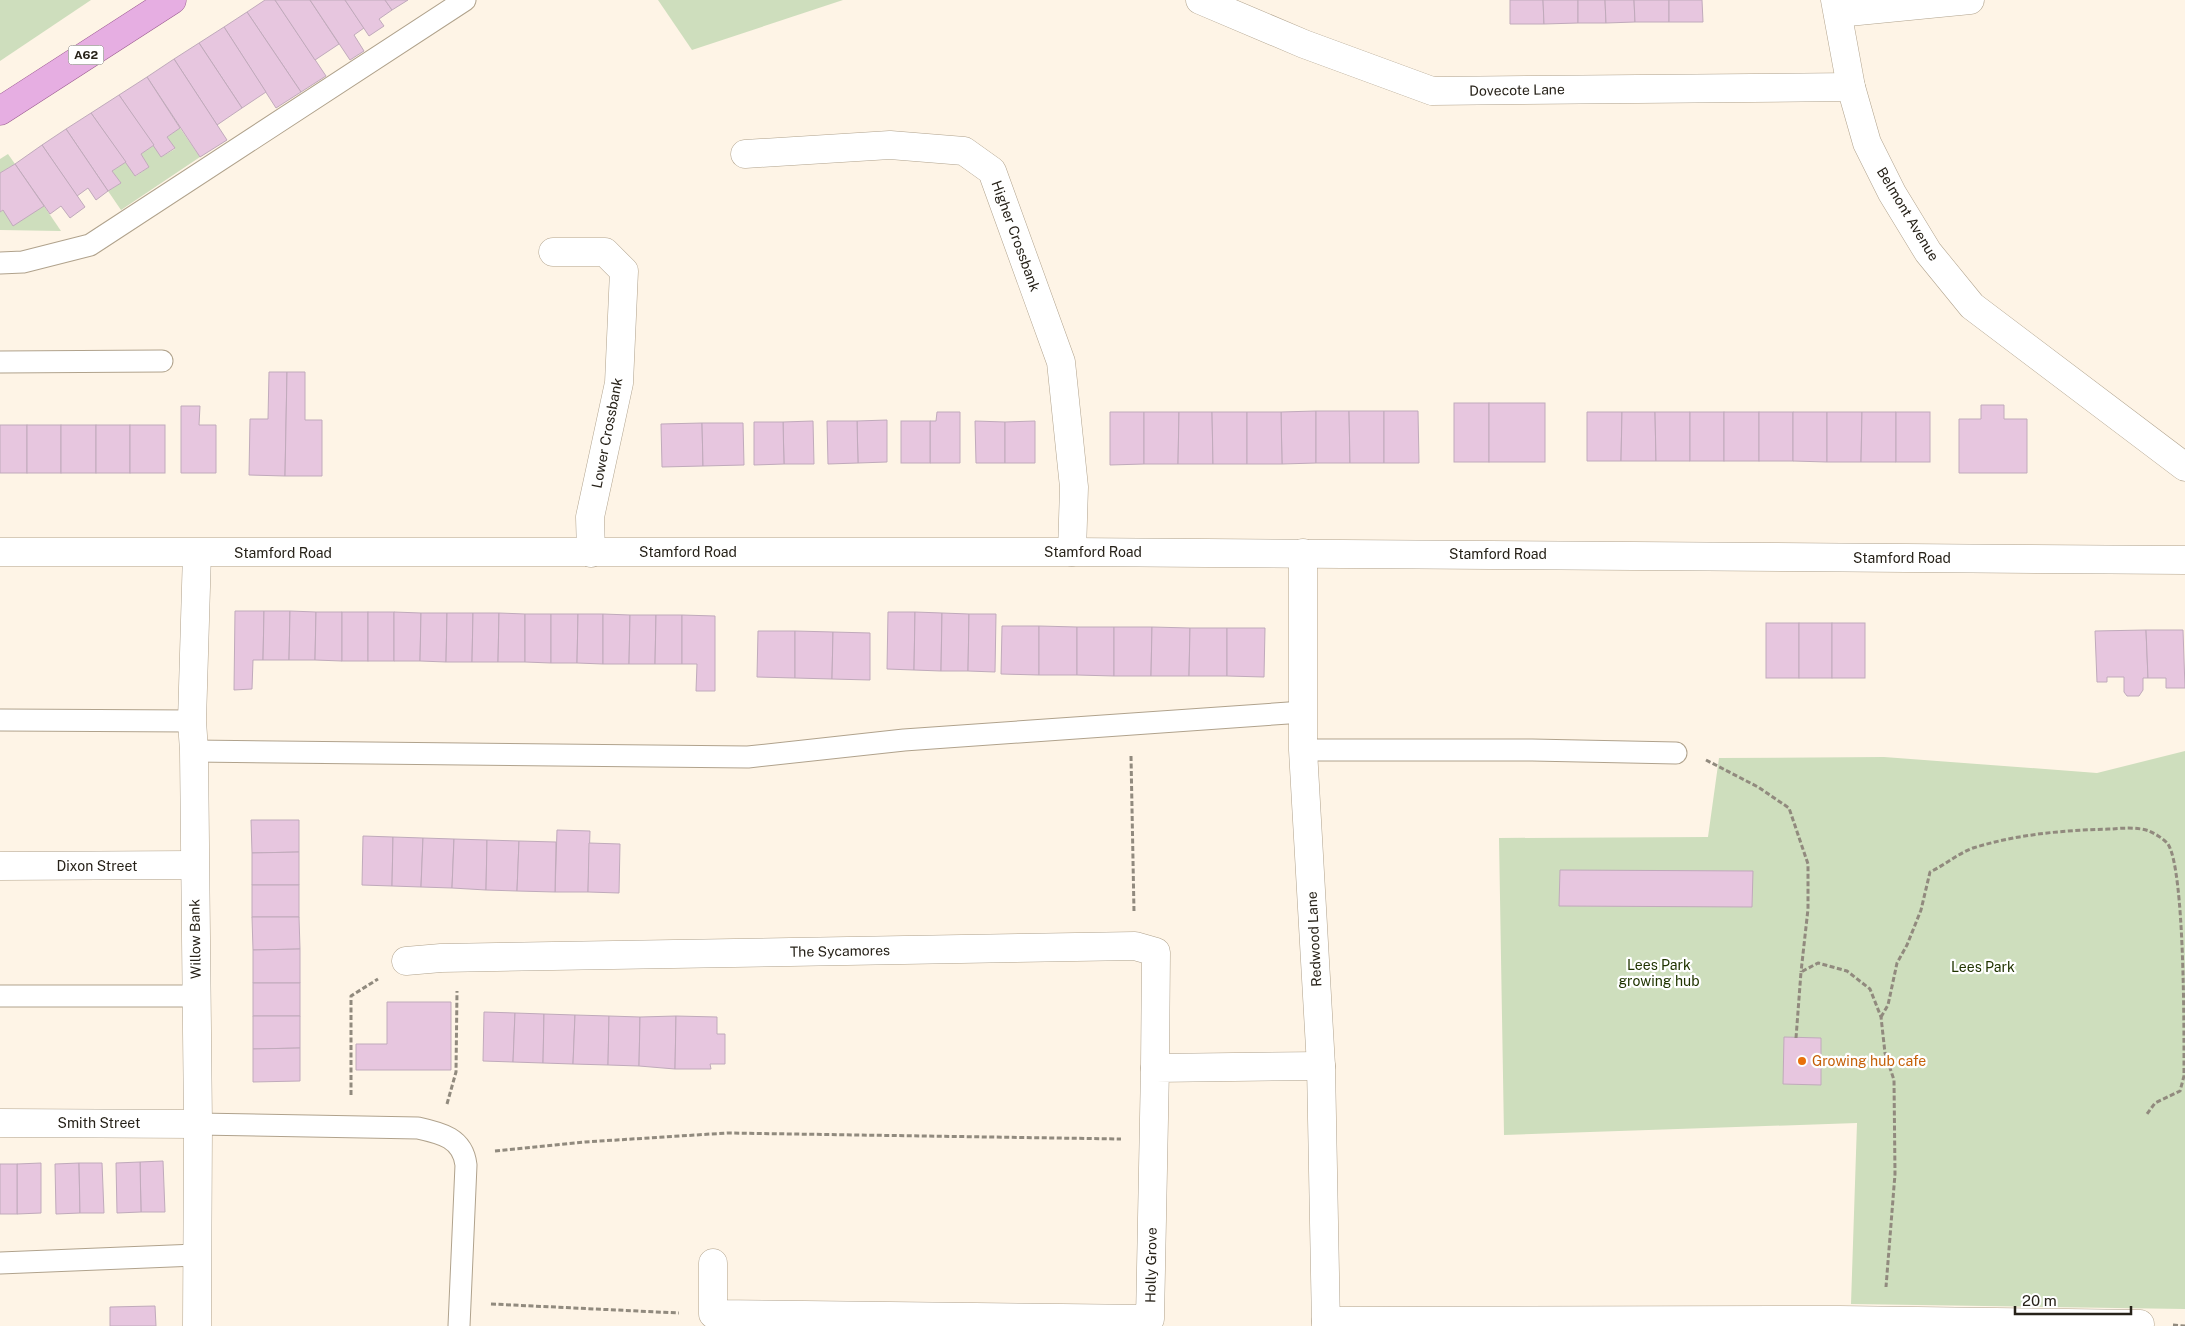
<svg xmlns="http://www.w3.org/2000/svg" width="2185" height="1326" font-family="'Public Sans',sans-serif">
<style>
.green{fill:#cedebd}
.building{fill:#e7c6df;stroke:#c0aabb}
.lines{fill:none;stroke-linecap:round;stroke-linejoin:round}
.service-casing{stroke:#b0a28c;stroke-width:23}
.minor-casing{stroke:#b0a28c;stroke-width:29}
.tertiary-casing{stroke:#b0a28c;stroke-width:29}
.primary-casing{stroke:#995a8f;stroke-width:29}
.path{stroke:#918a7e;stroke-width:3;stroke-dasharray:5 2.5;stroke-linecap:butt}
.service{stroke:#fff;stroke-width:21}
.minor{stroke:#fff;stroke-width:28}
.tertiary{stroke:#fff;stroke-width:28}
.primary{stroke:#e6aee2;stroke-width:28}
.food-dot{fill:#e8710a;stroke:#fff;stroke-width:2}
.labels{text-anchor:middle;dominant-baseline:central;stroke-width:4.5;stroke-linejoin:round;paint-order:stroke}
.shield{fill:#fff;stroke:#68645e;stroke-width:1}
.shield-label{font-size:12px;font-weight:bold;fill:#272219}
.street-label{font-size:14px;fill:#272219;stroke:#fff}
.park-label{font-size:14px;fill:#203400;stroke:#fff}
.food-label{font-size:14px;fill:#c56008;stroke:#fff;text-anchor:start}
</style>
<rect width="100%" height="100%" fill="#fef4e6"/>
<g class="green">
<path d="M 0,0 L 91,0 L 0,61 Z"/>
<path d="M 658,0 L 843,0 L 692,50 Z"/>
<path d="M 180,128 L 200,157 L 121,210 L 108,191 L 121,183 L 112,171 L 126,162 L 136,176 L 149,167 L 141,154 L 154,145 L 161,157 L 175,149 L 167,137 Z"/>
<path d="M 8,154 L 15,164 L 0,173 L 0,159 Z"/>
<path d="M 44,206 L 61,231 L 0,230 L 0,212 L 3,210 Z"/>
<path d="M 2185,751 L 2185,1309 L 1851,1304 L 1857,1123 L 1504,1135 L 1499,838 L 1708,837 L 1719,758 L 1884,757 L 2097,773 Z"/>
</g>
<g class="building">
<path d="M 265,0 L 275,0 L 326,76 L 301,92 L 247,12 Z"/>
<path d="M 275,0 L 310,0 L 339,44 L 315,60 Z"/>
<path d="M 310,0 L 345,0 L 364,28 L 354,35 L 364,51 L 350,60 Z"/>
<path d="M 345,0 L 385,0 L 392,10 L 379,19 L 384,26 L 369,36 Z"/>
<path d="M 385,0 L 408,0 L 392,10 Z"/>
<path d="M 1510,0 L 1543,0 L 1544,24 L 1510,24 Z"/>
<path d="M 1543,0 L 1578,0 L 1578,23 L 1544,24 Z"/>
<path d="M 1578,0 L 1605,0 L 1606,23 L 1578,23 Z"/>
<path d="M 1605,0 L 1634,0 L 1635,22 L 1606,23 Z"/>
<path d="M 1634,0 L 1669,0 L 1669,22 L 1635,22 Z"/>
<path d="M 1669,0 L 1702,0 L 1703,22 L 1669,22 Z"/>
<path d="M 247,12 L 301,92 L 276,108 L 224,27 Z"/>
<path d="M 224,27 L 266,92 L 242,108 L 199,43 Z"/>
<path d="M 199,43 L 242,108 L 217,125 L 174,59 Z"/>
<path d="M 174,59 L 227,140 L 200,157 L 147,77 Z"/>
<path d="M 147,77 L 180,128 L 167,137 L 175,148 L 161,157 L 119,95 Z"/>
<path d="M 119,95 L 154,145 L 141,154 L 149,167 L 135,176 L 91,113 Z"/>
<path d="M 91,113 L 126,162 L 112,171 L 121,183 L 108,191 L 66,129 Z"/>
<path d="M 66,129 L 108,191 L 96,200 L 88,188 L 77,196 L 42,145 Z"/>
<path d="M 42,145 L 85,207 L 70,218 L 61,206 L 50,214 L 15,164 Z"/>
<path d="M 15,164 L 44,206 L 13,226 L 3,210 L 0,212 L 0,173 Z"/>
<path d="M 269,372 L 287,372 L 285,476 L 249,475 L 250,419 L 268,419 Z"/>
<path d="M 287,372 L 305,372 L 305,420 L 322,420 L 322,476 L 285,476 Z"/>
<rect x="1454" y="403" width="35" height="59"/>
<rect x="1489" y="403" width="56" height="59"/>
<path d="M 1981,405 L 2004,405 L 2004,419 L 2027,419 L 2027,473 L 1959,473 L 1959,419 L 1981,419 Z"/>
<path d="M 181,406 L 200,406 L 199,425 L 216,425 L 216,473 L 181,473 Z"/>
<path d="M 1316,411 L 1316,463 L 1282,464 L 1281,412 Z"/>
<path d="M 1316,411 L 1349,411 L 1350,463 L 1316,463 Z"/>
<path d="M 1349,411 L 1384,411 L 1384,463 L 1350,463 Z"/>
<path d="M 1384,411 L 1418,411 L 1419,463 L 1384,463 Z"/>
<path d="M 937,412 L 960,412 L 960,463 L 930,463 L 930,421 L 936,421 Z"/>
<path d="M 1110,412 L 1144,412 L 1144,464 L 1110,465 Z"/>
<path d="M 1144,412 L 1179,412 L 1178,464 L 1144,464 Z"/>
<path d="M 1179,412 L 1212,412 L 1213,464 L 1178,464 Z"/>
<path d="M 1212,412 L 1247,412 L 1247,464 L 1213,464 Z"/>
<path d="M 1247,412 L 1281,412 L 1282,464 L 1247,464 Z"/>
<path d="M 1587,412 L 1622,412 L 1621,461 L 1587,461 Z"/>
<path d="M 1622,412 L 1655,412 L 1656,461 L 1621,461 Z"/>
<path d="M 1655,412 L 1690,412 L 1690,461 L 1656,461 Z"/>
<rect x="1690" y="412" width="34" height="49"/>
<rect x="1724" y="412" width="35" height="49"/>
<rect x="1759" y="412" width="34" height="49"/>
<path d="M 1793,412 L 1827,412 L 1827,462 L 1793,461 Z"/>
<path d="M 1827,412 L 1862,412 L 1861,462 L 1827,462 Z"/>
<path d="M 1862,412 L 1896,412 L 1896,462 L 1861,462 Z"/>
<rect x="1896" y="412" width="34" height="50"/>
<path d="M 887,420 L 887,462 L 858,463 L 857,421 Z"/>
<path d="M 813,421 L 814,464 L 784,464 L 783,422 Z"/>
<path d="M 827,421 L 857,421 L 858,463 L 828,464 Z"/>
<rect x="901" y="421" width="29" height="42"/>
<path d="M 975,421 L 1005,422 L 1005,463 L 976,463 Z"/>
<path d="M 1035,421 L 1035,463 L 1005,463 L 1005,422 Z"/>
<path d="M 754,422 L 783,422 L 784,464 L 754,465 Z"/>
<path d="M 702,423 L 703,466 L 662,467 L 661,424 Z"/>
<path d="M 702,423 L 743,423 L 744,465 L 703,466 Z"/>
<rect x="0" y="425" width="27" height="48"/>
<rect x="27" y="425" width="34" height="48"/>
<rect x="61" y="425" width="35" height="48"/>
<rect x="96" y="425" width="34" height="48"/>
<rect x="130" y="425" width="35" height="48"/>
<path d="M 235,611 L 264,611 L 263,660 L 253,660 L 252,689 L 234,690 Z"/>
<path d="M 264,611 L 290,611 L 289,660 L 263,660 Z"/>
<path d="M 290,611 L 316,612 L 315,660 L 289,660 Z"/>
<path d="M 316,612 L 342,612 L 342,661 L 315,660 Z"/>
<rect x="342" y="612" width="26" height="49"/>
<rect x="368" y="612" width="26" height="49"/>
<path d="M 394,612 L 421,613 L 420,661 L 394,661 Z"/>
<path d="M 888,612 L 915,612 L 914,670 L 887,669 Z"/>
<path d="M 915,612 L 942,613 L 941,671 L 914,670 Z"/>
<path d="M 421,613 L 447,613 L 446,662 L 420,661 Z"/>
<path d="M 447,613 L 473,613 L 472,662 L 446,662 Z"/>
<path d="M 473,613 L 499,613 L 498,662 L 472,662 Z"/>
<path d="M 499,613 L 525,614 L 525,662 L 498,662 Z"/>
<path d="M 942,613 L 969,614 L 968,671 L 941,671 Z"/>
<path d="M 525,614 L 551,614 L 551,663 L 525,662 Z"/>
<path d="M 551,614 L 578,614 L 577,663 L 551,663 Z"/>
<path d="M 578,614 L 603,614 L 603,664 L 577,663 Z"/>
<path d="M 603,614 L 630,615 L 629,664 L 603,664 Z"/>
<path d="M 969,614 L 996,614 L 995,672 L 968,671 Z"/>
<path d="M 630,615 L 656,615 L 655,664 L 629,664 Z"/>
<path d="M 656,615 L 682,615 L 682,664 L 655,664 Z"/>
<path d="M 682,615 L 715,616 L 715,691 L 696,691 L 697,664 L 682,664 Z"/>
<rect x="1766" y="623" width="33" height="55"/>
<rect x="1799" y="623" width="33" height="55"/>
<rect x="1832" y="623" width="33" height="55"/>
<path d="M 1002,626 L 1039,626 L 1039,675 L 1001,674 Z"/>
<path d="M 1039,626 L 1077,627 L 1077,675 L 1039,675 Z"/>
<path d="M 1077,627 L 1114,627 L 1114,676 L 1077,675 Z"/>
<path d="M 1114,627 L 1152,627 L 1151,676 L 1114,676 Z"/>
<path d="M 1152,627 L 1190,628 L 1189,676 L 1151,676 Z"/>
<path d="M 1190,628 L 1227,628 L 1227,676 L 1189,676 Z"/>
<path d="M 1227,628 L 1265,628 L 1264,677 L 1227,676 Z"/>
<path d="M 2146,630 L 2148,678 L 2143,678 L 2143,690 L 2139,696 L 2127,696 L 2124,692 L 2124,677 L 2107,677 L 2107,682 L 2097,682 L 2095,631 Z"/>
<path d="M 2146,630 L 2183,630 L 2185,688 L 2166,688 L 2166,678 L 2148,678 Z"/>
<path d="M 758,631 L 795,631 L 795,678 L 757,677 Z"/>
<path d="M 795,631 L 833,632 L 832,679 L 795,678 Z"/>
<path d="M 833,632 L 870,633 L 870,680 L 832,679 Z"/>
<path d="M 251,820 L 299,820 L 299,852 L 252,853 Z"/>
<path d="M 557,830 L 590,831 L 588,892 L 555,892 Z"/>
<path d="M 363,836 L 393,837 L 392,886 L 362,885 Z"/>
<path d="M 393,837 L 423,838 L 421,887 L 392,886 Z"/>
<path d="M 423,838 L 454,839 L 452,888 L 421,887 Z"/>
<path d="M 454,839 L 487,840 L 486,890 L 452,888 Z"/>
<path d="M 487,840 L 519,841 L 517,891 L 486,890 Z"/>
<path d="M 519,841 L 556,842 L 555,892 L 517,891 Z"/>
<path d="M 589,843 L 620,844 L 619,893 L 588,892 Z"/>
<path d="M 299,852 L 299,885 L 252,885 L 252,853 Z"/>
<path d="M 1560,870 L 1753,871 L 1752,907 L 1559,906 Z"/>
<rect x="252" y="885" width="47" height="32"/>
<path d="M 252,917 L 299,917 L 300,949 L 253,950 Z"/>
<path d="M 300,949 L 300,983 L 253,983 L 253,950 Z"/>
<rect x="253" y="983" width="47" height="33"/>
<path d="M 387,1002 L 451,1002 L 451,1070 L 356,1070 L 356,1044 L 387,1044 Z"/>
<path d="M 484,1012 L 515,1013 L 513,1062 L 483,1061 Z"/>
<path d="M 515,1013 L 544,1014 L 543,1063 L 513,1062 Z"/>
<path d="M 544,1014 L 575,1015 L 573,1064 L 543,1063 Z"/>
<path d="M 575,1015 L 609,1016 L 608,1065 L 573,1064 Z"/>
<path d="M 253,1016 L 300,1016 L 300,1048 L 253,1049 Z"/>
<path d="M 609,1016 L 640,1017 L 639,1066 L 608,1065 Z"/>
<path d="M 676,1016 L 675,1069 L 639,1066 L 640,1017 Z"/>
<path d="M 676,1016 L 717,1017 L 717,1034 L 725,1034 L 725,1064 L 710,1064 L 711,1069 L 675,1069 Z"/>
<path d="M 1784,1037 L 1821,1038 L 1821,1085 L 1783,1084 Z"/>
<path d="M 300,1048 L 300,1081 L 253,1082 L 253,1049 Z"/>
<path d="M 163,1161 L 165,1212 L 141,1212 L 140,1162 Z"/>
<path d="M 140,1162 L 141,1212 L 117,1213 L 116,1163 Z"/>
<path d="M 41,1163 L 41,1213 L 17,1214 L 17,1164 Z"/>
<path d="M 79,1163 L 80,1213 L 56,1214 L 55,1164 Z"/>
<path d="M 79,1163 L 102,1163 L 104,1213 L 80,1213 Z"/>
<rect x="0" y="1164" width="17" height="50"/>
<path d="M 155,1306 L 156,1326 L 110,1326 L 110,1307 Z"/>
</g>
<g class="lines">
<g class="service-casing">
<g id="service">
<path d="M 0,263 L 23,262 L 90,245 L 465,0"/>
<path d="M 0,362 L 162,361"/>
<path d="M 0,720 L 192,721"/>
<path d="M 1303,750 L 1532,750 L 1676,753"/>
<path d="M 194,751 L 748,757 L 904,740 L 1303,712"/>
<path d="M 0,996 L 196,996"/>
<path d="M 198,1124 L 418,1128 C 441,1133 463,1138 466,1165 L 459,1326"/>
<path d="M 0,1263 L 196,1255"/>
</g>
</g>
<g class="minor-casing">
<g id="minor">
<path d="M 1200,0 L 1304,44 L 1432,91 L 1851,87"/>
<path d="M 1835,0 L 1851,87 L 1867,143 L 1892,193 L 1928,252 L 1972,306 L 2185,467"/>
<path d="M 1838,13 L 1970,0"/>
<path d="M 745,154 L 890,145 L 964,151 L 992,171 L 1061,362 L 1074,487 L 1072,552"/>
<path d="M 553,252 L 605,252 L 624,271 L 619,383 L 590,517 L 591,553"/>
<path d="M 1303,553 L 1303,750 L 1321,1066 L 1326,1326"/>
<path d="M 0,866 L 194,865"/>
<path d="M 406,961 L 441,958 L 1135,946 L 1156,952 L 1155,1068"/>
<path d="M 0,1123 L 198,1124"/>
<path d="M 713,1263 L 713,1314 L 1150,1319 L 1155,1068 L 1321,1066"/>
<path d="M 1326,1321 L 1840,1320 L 2140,1324"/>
<path d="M 197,1326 L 198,1124 L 194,751 L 192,721 L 197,553"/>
</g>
</g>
<g class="tertiary-casing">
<path id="tertiary" d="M 0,552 L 1072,552 L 2185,560"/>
</g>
<g class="primary-casing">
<path id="primary" d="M 0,111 L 172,0"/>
</g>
<g class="path">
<path d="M 1131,756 L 1134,912"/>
<path d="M 1706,760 L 1758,787 L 1789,808 L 1808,864 L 1808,909 L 1801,972"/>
<path d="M 1881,1017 L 1888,1005 L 1897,963 L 1907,945 L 1921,910 L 1930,872 C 1945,865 1957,854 1973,848 C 2018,834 2065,830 2112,829 C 2123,828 2138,827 2149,831 C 2154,833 2164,839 2168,844 C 2185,871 2184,1034 2184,1076 L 2180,1091 L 2155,1103 L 2147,1114"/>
<path d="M 1796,1038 L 1801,972 L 1818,963 L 1847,971 L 1870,989 L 1881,1017 L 1885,1053 L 1894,1080 L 1895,1174 L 1886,1287"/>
<path d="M 351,1095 L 351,996 L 378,979"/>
<path d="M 447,1104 L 456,1072 L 457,991"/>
<path d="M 495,1151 L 585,1142 L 727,1133 L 1121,1139"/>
<path d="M 491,1304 L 679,1313"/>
<path d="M 2173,1325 L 2185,1326"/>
</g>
<use href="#service" class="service"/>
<use href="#minor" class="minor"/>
<use href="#tertiary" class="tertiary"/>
<use href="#primary" class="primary"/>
</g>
<circle class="food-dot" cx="1802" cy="1061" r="5"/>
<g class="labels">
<rect class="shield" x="68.5" y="45.5" width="35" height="19" rx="4"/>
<g class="shield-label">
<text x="86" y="55">A62</text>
</g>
<g class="street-label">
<text transform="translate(1517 90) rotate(-1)">Dovecote Lane</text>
<text transform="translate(1908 214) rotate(59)">Belmont Avenue</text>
<text transform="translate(1016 236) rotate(70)">Higher Crossbank</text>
<text transform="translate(607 433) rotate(-79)">Lower Crossbank</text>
<text x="688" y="552">Stamford Road</text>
<text x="1093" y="552">Stamford Road</text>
<text x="283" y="553">Stamford Road</text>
<text x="1498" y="554">Stamford Road</text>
<text x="1902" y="558">Stamford Road</text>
<text x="97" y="866">Dixon Street</text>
<text transform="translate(195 939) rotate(-91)">Willow Bank</text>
<text transform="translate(1314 939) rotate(-93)">Redwood Lane</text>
<text transform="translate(840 951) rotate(-1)">The Sycamores</text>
<text x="99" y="1123">Smith Street</text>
<text transform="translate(1151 1265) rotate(-89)">Holly Grove</text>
</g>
<g class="park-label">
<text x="1659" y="965">Lees Park<tspan x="1659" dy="16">growing hub</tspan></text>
<text x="1983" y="967">Lees Park</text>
</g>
<g class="food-label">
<text x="1812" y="1061">Growing hub cafe</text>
</g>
</g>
<path d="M2015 1306v8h116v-8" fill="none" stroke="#272219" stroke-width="2.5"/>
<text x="2022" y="1306" font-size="15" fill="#272219" stroke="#ffffff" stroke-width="4" paint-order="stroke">20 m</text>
</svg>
